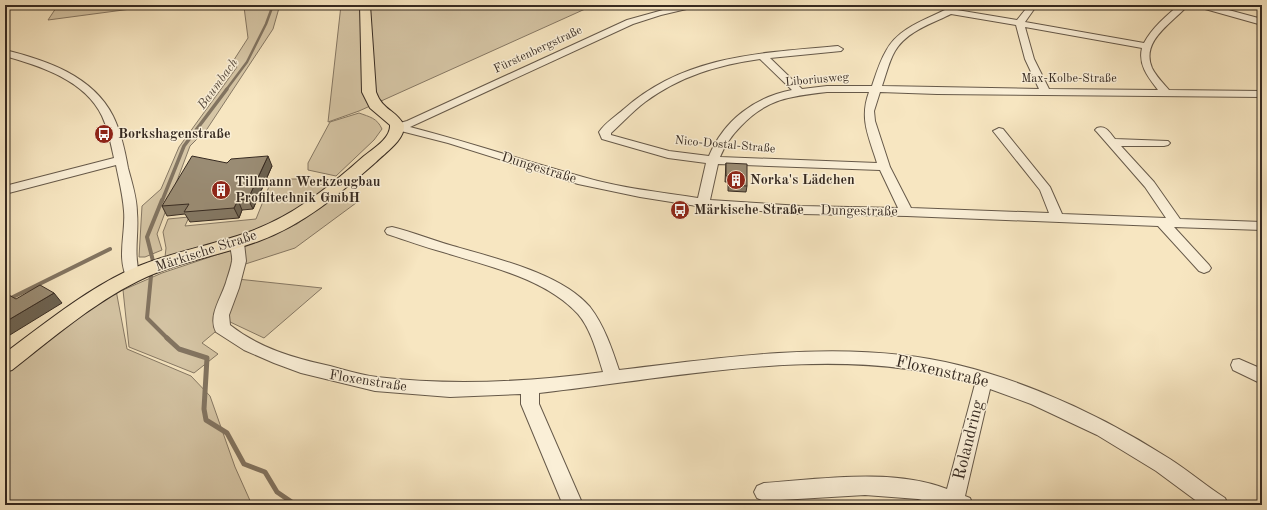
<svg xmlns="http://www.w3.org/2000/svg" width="1267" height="510" font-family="'Old Standard TT',serif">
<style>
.green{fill:#d6c6a6;stroke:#867864}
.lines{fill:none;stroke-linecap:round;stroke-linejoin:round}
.stream-far3{stroke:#827461;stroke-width:2.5}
.stream-far2{stroke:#827461;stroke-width:3.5}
.stream-far1{stroke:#827461;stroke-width:4}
.stream{stroke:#827461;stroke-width:5}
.minor-casing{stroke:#665949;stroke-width:2}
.major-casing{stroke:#362a21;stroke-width:2}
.minor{fill:#faefd7;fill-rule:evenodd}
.major{fill:#f7e6c1;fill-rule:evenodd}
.wall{fill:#847864;stroke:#362a21}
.shaded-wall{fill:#6c6251;stroke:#362a21}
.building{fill:#9a8c74;stroke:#362a21}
.labels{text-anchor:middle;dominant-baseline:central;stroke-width:3;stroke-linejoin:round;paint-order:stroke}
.far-street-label{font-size:12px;fill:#362a21;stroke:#faefd7}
.far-water-label{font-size:13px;font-style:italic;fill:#5c4f41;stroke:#faefd7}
.poi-label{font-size:14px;font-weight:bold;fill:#362a21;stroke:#faefd7;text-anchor:start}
.street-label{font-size:14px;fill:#362a21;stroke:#faefd7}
.near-street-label{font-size:17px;fill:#362a21;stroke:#faefd7}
</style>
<rect width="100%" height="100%" fill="#f7e6c1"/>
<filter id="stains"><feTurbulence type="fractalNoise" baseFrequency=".005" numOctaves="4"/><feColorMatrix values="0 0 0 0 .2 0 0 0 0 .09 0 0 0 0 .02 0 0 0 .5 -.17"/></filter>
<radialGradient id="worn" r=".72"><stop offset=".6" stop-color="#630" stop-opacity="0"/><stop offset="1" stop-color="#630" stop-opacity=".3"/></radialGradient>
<g class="green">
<path d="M 58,5 L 161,5 L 48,20 Z"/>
<path d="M 248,5 L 323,5 L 279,8 L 273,29 L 207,129 L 190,146 L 157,234 L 162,250 L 145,257 L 139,257 L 142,206 L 161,189 L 179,147 L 237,67 L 230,66 L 248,38 L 244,7 Z"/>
<path d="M 341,5 L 594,5 L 359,111 L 328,122 Z"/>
<path d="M 359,113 C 370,117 377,118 382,129 L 374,140 L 336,176 L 308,170 L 308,163 L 330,122 Z"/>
<path d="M 272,179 L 300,179 L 330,187 C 312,200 293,212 273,222 C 239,238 200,246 165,257 L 166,248 L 163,232 L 168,219 L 189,217 L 185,226 L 256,219 Z"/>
<path d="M 334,196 L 356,203 L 295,248 L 230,269 L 228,278 L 322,288 L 264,338 L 228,321 L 202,343 L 218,354 L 194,373 L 129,347 L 123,290 L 162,273 L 252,243 L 297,224 Z"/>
<path d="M 116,290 L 127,349 L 191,376 L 210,396 L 235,467 L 252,505 L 5,505 L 5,371 Z"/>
</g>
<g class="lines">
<path class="stream-far3" d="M 226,90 L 247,62 L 266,24 L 273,5"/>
<path class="stream-far2" d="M 162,201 L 184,146 L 227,89"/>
<g class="stream-far1">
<path d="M 153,261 L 147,237 L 162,200"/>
<path d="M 151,276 L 147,318 L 168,339"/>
<path d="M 5,301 L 110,249"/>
</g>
<path class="stream" d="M 167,338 L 179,349 L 207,358 L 204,409 L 206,420 L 227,433 L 244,464 L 265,472 L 277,492 L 296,505"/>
<g class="minor-casing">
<g id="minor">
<path d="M 681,5 L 696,5 L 695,7 L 661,15 L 633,24 L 410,127 C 468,142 525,161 583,177 C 620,188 660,192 698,198 L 706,163 L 668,158 L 602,139 L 599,132 C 605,123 616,116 624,109 C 685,55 761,53 838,46 L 843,49 L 841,51 L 770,58 L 802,89 L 827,86 L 872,86 C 876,74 880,61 886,51 C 898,28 925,20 947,9 L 952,5 L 961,5 L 957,10 L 1017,20 L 1029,5 L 1037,5 L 1025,22 L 1144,43 C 1152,28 1166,16 1179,5 L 1188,5 C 1174,22 1140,40 1152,68 C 1156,76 1163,83 1169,90 L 1262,91 L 1262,97 L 937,94 L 880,92 L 874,111 L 875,121 L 890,167 L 911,208 L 1049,213 L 1040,190 L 993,131 L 999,128 L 1003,129 L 1050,187 L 1062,214 L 1166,218 L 1145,187 L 1097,132 L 1095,130 L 1097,128 C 1106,125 1110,133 1115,139 L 1168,141 L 1170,143 L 1168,145 L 1164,146 L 1121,146 L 1154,182 L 1180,219 L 1262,222 L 1262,230 L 1174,227 L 1209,265 L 1211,268 L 1209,271 L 1204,273 L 1199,271 L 1158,226 L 907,216 L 801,214 L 703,207 L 640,197 L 578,184 L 448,143 L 393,129 L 391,127 L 393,125 L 407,121 L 627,20 ZM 951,14 L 1016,25 L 1025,59 L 1039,89 L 882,86 C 886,75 889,61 895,51 C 907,31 931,24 951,14 ZM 1025,27 L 1142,48 C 1138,65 1148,77 1158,90 L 1049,89 L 1034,59 ZM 760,59 L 792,90 C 755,97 724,120 709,156 L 669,151 L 611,135 L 611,133 C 622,123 633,111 645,102 C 680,76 718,65 760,59 ZM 827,92 L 869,92 C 859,119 869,137 877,163 L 720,157 C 725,145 732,135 741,126 C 766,99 791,96 827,92 ZM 718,164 L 880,170 L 898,208 L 801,206 L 710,200 Z"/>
<path d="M 1197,5 L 1210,5 L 1262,19 L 1262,25 L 1198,7 Z"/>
<path d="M 5,50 C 46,60 93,76 113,116 C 121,132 125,151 128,168 C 132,183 137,198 137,213 C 139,234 133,255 140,276 L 138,280 L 133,281 L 128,280 C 116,259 126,233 124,211 C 123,196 119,180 116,165 L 5,194 L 5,186 L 114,158 C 111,144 108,129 102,116 C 85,80 40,66 5,56 Z"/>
<path d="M 392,227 C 413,232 432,240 453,246 C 494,258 561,273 590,307 C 604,325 612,349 619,370 C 712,359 808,344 902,355 C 994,365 1092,409 1170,459 C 1189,471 1206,486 1225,498 L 1228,505 L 1202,505 L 1156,471 L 1097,435 L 1031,404 L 990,389 L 965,496 L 970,498 L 973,505 L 941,505 L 918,499 L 865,495 L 764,501 L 757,498 L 754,492 L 757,486 L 764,483 C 821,479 893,468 947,489 L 975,384 C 841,341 676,378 539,393 L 539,404 L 583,505 L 563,505 L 521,404 L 521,394 L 450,397 L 375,391 L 301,373 L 274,363 L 244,350 L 216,332 C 207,315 223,296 227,279 C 229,273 231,267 232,261 C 233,254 228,246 232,240 L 237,238 L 242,240 L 244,243 L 246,261 L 239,288 L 229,315 L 230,325 C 259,348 294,358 330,366 C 345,370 361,375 377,377 C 452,386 528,382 603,372 C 597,353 591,329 578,314 C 545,278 487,266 443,252 C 424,247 406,240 387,234 L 385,231 L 387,228 Z"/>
<path d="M 1239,359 L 1262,369 L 1262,384 L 1233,370 L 1231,365 L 1233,360 Z"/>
</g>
</g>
<g class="major-casing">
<path id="major" d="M 360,5 L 370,5 L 376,92 C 383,111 395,109 404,125 C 405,140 385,153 376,162 C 339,194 305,224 259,241 C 219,256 176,262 138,281 C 92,304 53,338 12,370 L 5,372 L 5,353 C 44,324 82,293 125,272 C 163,254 206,247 246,233 C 292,217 328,188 364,156 C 373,149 391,138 390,125 L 370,108 L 362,92 Z"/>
</g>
<use href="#minor" class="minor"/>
<use href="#major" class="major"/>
</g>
<g class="wall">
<path d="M 227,163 L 272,166 L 253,209 L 242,210 L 239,218 L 190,222 L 185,214 L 167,216 L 162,206 Z"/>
<path d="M 726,163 L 747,186 L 746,192 L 728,191 L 728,182 L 725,182 Z"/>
</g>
<g class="shaded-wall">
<path d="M 268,156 L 272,166 L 253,209 L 248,199 Z"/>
<path d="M 238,200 L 242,210 L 239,218 L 234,208 Z"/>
<path d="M 54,293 L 62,303 L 5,338 L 5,322 Z"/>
</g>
<g class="building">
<path d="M 192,156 L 227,163 L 231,159 L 268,156 L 248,199 L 238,200 L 234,208 L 184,212 L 189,204 L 162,206 Z"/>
<path d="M 726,163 L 747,164 L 747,186 L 728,185 L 729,176 L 726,176 Z"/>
<path d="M 40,285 L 54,293 L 5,322 L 5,295 L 7,294 L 16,299 Z"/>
</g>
<defs>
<g id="bus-disc" transform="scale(1)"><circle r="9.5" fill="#8f2418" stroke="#faefd7"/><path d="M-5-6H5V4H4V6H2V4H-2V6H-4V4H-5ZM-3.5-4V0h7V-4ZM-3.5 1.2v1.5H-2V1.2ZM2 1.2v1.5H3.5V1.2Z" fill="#fff"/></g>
<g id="building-disc" transform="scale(1)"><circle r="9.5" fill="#8f2418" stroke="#faefd7"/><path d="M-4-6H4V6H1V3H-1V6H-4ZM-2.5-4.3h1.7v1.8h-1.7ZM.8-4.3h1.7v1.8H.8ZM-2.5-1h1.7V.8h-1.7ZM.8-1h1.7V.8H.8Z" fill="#fff"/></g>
</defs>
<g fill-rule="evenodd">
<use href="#bus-disc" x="104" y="134"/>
<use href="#building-disc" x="736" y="180"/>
<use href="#building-disc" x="221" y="190"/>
<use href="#bus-disc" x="680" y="210"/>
</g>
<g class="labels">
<g class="far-street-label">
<text transform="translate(538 50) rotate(-25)">Fürstenbergstraße</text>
<text x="1069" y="79">Max-Kolbe-Straße</text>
<text transform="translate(817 80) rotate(-5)">Liboriusweg</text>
<text transform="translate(725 145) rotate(5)">Nico-Dostal-Straße</text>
</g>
<g class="far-water-label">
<text transform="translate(218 84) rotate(-54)">Baumbach</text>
</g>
<g class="poi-label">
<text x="118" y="134">Borkshagenstraße</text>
<text x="750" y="180">Norka's Lädchen</text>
<text x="235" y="182">Tillmann Werkzeugbau<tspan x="235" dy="16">Profiltechnik GmbH</tspan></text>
<text x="694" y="210">Märkische Straße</text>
</g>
<g class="street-label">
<text transform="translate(539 168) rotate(17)">Dungestraße</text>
<text transform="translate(859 211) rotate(1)">Dungestraße</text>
<text transform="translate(206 251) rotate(-18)">Märkische Straße</text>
<text transform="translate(368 381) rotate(9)">Floxenstraße</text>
</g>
<g class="near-street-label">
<text transform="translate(942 372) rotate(13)">Floxenstraße</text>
<text transform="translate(969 440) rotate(-76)">Rolandring</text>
</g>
</g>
<rect width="1267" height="510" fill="none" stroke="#f7e6c1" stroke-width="20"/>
<rect x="6" y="6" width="1255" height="498" fill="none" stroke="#362a21" stroke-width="2"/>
<rect x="10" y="10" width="1247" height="490" fill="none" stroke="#362a21"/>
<rect width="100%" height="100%" filter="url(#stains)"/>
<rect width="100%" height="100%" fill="url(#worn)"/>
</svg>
